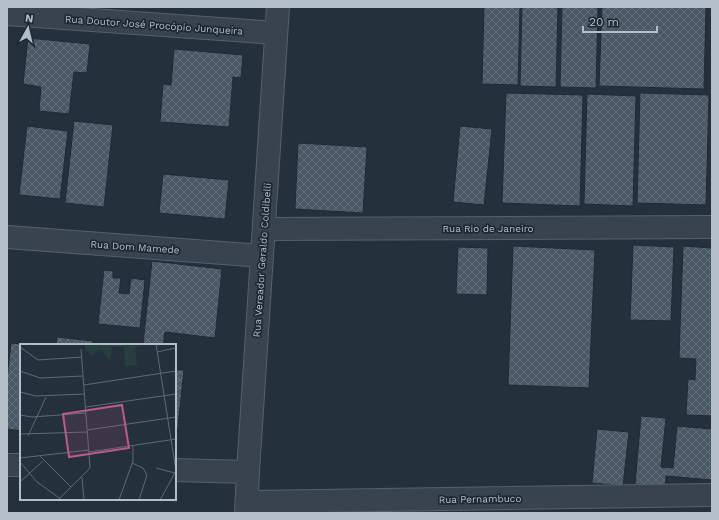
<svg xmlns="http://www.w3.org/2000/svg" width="719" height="520" font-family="'Work Sans',sans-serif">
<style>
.building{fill:url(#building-cross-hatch);stroke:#1f2a34}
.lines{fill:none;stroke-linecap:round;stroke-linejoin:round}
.minor-casing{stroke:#56616b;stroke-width:24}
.minor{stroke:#38434d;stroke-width:22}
.labels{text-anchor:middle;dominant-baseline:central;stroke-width:3.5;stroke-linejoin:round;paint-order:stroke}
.street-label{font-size:10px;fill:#b4bec8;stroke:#1d2832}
.inset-road{fill:none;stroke:#5e6975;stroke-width:1}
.view{fill:#bc5a87;fill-opacity:0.15;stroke:#bc5a87;stroke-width:2}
.inset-edge{fill:none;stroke:#b4bec8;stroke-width:2}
</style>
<defs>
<pattern id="building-cross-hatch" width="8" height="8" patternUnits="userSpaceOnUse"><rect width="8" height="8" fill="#4a5866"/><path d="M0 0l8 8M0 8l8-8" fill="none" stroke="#626e7a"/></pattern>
</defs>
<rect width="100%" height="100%" fill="#24313d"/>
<g class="building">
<path d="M 484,7 L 520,7 L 518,85 L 482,84 Z"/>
<path d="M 522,7 L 558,7 L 556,87 L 520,86 Z"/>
<path d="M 562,7 L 598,7 L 596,88 L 560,87 Z"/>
<path d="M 602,7 L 706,7 L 704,89 L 599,86 Z"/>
<path d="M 28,38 L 90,44 L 87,73 L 74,72 L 69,114 L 39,111 L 41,87 L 23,84 Z"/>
<path d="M 174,49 L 243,55 L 241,78 L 233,77 L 229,127 L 160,122 L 163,84 L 171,85 Z"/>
<path d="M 506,93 L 583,95 L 580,206 L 502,203 Z"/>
<path d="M 640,93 L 709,95 L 706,205 L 637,203 Z"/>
<path d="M 587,94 L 636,96 L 633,206 L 584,204 Z"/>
<path d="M 74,121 L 113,125 L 104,207 L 65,203 Z"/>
<path d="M 27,126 L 68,131 L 60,199 L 19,195 Z"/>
<path d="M 460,126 L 492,129 L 484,205 L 453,202 Z"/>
<path d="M 298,143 L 367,147 L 363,213 L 295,209 Z"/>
<path d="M 163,174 L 229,180 L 225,219 L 159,213 Z"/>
<path d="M 633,245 L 674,247 L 671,321 L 630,320 Z"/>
<path d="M 513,246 L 595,250 L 589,388 L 508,385 Z"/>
<path d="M 683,246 L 712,248 L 712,416 L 686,415 L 688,379 L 695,380 L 696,359 L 679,358 Z"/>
<path d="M 458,247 L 488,248 L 487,295 L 456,294 Z"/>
<path d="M 152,261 L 222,269 L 215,338 L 165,332 L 163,345 L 143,344 Z"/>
<path d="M 104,270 L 113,271 L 113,278 L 121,278 L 119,293 L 129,294 L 131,278 L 145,280 L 140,328 L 98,324 Z"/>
<path d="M 57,337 L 93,341 L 93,345 L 56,345 Z"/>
<path d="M 11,343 L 33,345 L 21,345 L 21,431 L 7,429 L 7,379 Z"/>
<path d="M 175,370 L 184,370 L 177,436 L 175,436 Z"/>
<path d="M 641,416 L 666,418 L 661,467 L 673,468 L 677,426 L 712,429 L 712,480 L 666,476 L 665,487 L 635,484 Z"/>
<path d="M 597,429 L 629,432 L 623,486 L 592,483 Z"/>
</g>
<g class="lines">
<g class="minor-casing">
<g id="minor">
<path d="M 7,14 L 276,33"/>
<path d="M 264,229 L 712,227"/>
<path d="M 7,237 L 262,256"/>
<path d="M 7,465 L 21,465"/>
<path d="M 175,470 L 248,472"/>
<path d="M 247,502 L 712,495"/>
<path d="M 246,513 L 248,472 L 278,7"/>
</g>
</g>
<use href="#minor" class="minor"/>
</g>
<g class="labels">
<g class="street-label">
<text transform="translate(154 25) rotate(4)">Rua Doutor José Procópio Junqueira</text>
<text x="488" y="228">Rua Rio de Janeiro</text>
<text transform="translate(135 247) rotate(4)">Rua Dom Mamede</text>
<text transform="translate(262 260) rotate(-86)">Rua Vereador Geraldo Coldibelli</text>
<text transform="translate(480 499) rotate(-1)">Rua Pernambuco</text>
</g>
</g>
<g transform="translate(20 344)">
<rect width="156" height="156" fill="#24313d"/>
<path d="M 65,0 L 122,0 L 115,4 L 117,21 L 105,22 L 104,3 L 92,3 L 90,17 L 82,6 L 75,7 L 73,12 L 65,6 Z" fill="#273f3f"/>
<path class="inset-road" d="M 136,0 L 156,127M 0,3 L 18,16 L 62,13M 137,8 L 156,4M 0,27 L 20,34 L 63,32M 64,41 L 156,27M 0,48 L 16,52 L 65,50M 66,63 L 156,50M 0,71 L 12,73 L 66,69M 67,86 L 156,73M 0,90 L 68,88M 8,92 L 26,53M 69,108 L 156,95M 19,111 L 51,143M 0,114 L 69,106M 0,118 L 17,138 L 42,156M 112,119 L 123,124 L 127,131 L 119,156M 136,124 L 155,129M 62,133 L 64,156M 0,138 L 23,117M 38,156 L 70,124 L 61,5M 99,156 L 113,117 L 113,102M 140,156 L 156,127"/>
<path class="view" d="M 102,61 L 109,104 L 49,113 L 43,70 Z"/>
<rect width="156" height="156" class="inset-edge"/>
</g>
<rect width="719" height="520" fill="none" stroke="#b4bec8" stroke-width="16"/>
<g transform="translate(28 28) rotate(8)" stroke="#1d2832" stroke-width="3" paint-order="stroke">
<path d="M0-3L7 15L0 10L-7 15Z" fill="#b4bec8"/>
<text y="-6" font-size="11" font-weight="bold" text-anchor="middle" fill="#b4bec8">N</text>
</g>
<path d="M583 26v6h74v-6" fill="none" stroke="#b4bec8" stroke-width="2"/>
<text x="589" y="26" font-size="12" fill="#b4bec8" stroke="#1d2832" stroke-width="3" paint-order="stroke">20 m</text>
</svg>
